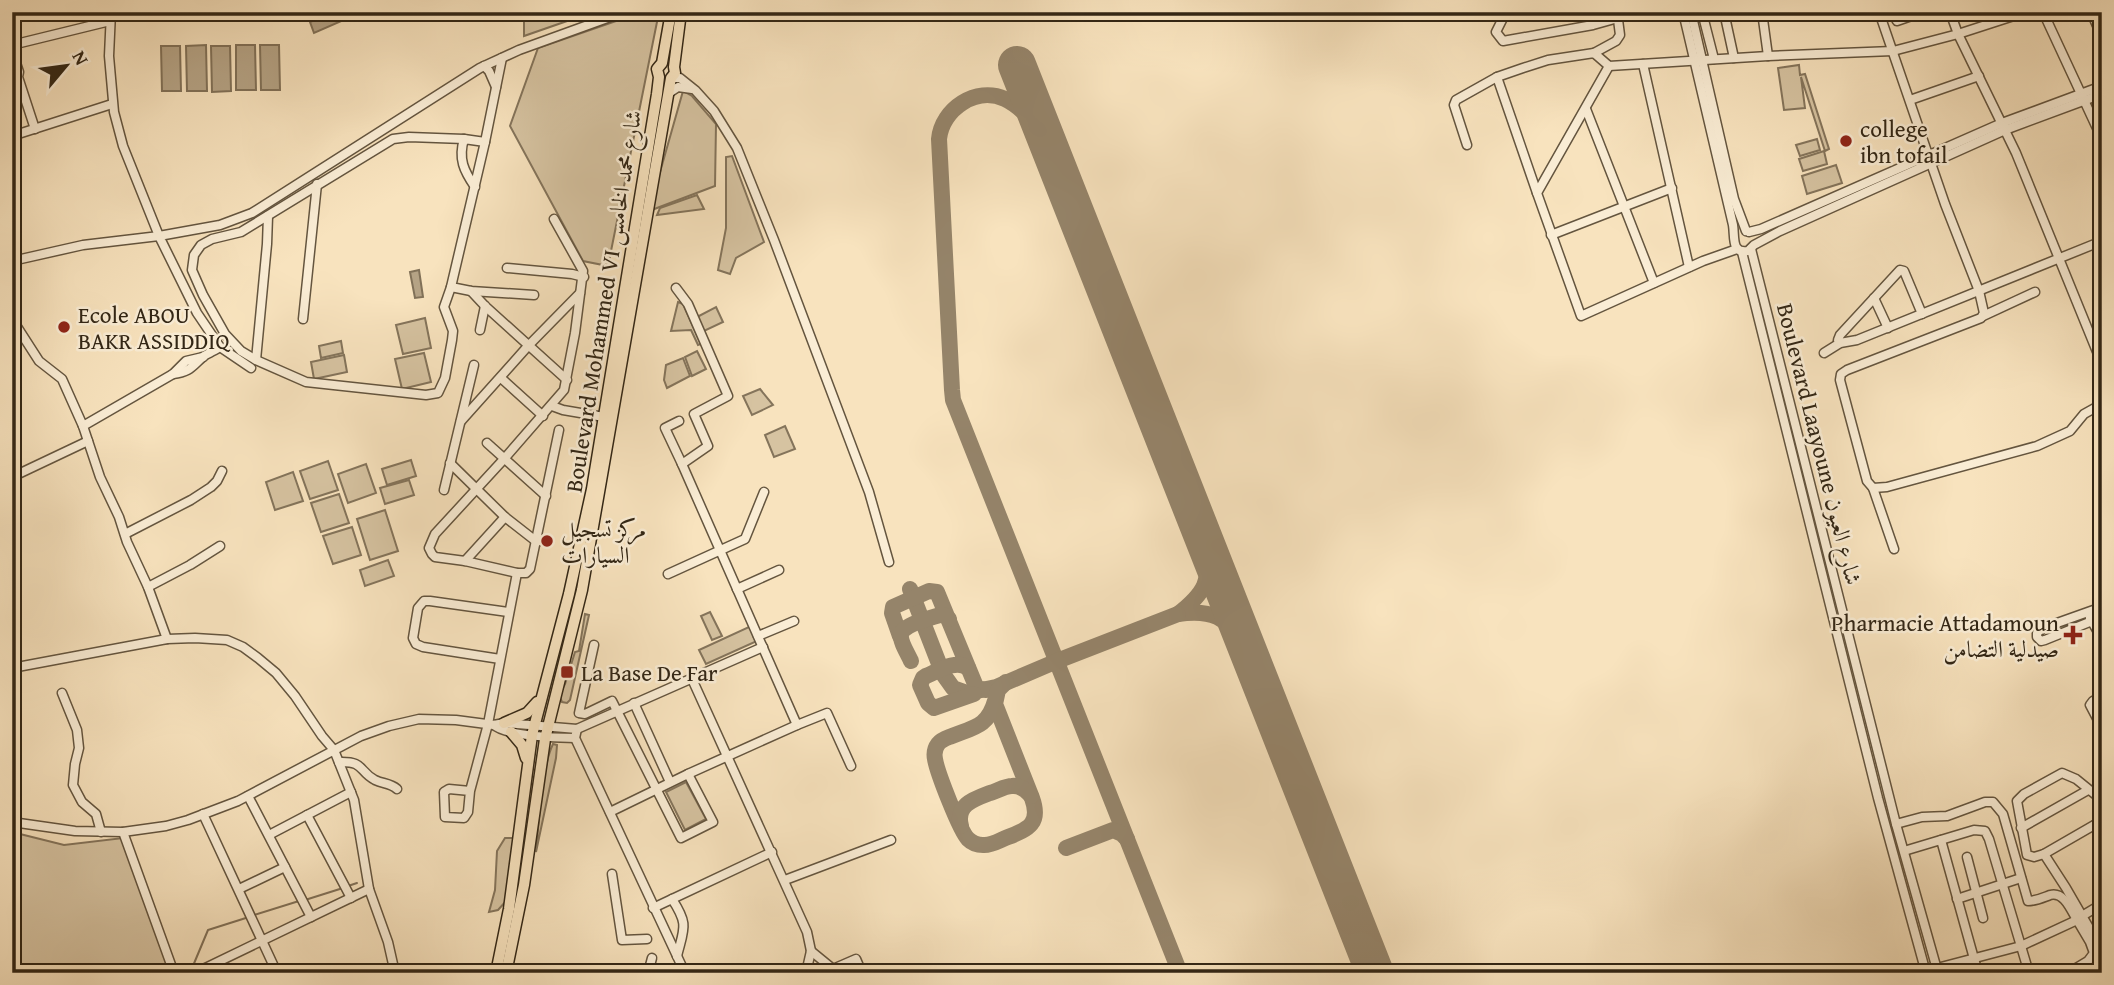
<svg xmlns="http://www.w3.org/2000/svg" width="2114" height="985" font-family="'Gentium Book Plus',Amiri,serif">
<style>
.green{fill:#d6c3a1;stroke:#84745b;stroke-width:2}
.water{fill:#b5a385;stroke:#817158;stroke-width:2}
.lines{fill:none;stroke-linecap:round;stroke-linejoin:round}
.stream{stroke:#817158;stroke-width:2}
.taxiway{stroke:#95846a;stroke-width:16}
.runway{stroke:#95846a;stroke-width:38}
.minor-casing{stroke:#64553f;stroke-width:11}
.major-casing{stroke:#322615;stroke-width:13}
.minor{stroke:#faedd5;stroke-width:8}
.major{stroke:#f8e3be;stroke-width:10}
.poi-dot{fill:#8f2418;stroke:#faedd5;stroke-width:2.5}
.labels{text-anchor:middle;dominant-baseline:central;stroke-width:5;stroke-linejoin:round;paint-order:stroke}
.poi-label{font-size:23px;fill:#322615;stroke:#faedd5;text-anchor:start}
.street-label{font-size:23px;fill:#322615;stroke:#faedd5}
</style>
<rect width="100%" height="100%" fill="#f8e3be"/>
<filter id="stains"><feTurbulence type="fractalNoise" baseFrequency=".00286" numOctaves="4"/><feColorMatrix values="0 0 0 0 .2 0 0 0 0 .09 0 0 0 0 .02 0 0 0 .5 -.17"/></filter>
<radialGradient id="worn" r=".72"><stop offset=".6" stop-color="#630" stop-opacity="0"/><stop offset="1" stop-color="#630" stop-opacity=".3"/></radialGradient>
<g class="green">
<path d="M 524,12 L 593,12 L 524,36 Z"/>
<path d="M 642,12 L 659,12 L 608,266 L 583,261 L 510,126 L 538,48 Z"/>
<path d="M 1799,65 L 1800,75 L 1805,74 L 1829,149 L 1825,151 L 1801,77 L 1805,108 L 1784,110 L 1778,68 Z"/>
<path d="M 683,91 L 692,96 L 716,124 L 715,186 L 649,211 Z"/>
<path d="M 1817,139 L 1820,150 L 1800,156 L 1796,145 Z"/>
<path d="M 1824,151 L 1827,164 L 1803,171 L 1799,159 Z"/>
<path d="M 732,156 L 764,242 L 736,258 L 730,274 L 718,270 L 726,228 L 726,157 Z"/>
<path d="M 1836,165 L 1842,183 L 1807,194 L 1802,176 Z"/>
<path d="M 697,195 L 704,209 L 657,215 L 660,208 Z"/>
<path d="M 678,302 L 683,304 L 701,344 L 698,345 L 691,330 L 671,331 Z"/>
<path d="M 716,307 L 723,322 L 704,331 L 697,317 Z"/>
<path d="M 425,318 L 431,348 L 403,354 L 396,325 Z"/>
<path d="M 341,341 L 343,353 L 321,358 L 319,346 Z"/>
<path d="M 697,351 L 706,369 L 692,376 L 685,357 Z"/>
<path d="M 424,353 L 431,382 L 402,389 L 395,359 Z"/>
<path d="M 344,355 L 347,372 L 314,379 L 311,362 Z"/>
<path d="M 683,358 L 690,376 L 667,388 L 664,380 L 666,365 Z"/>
<path d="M 760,389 L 773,405 L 752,415 L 743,396 Z"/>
<path d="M 785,426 L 795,449 L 774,457 L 765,435 Z"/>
<path d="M 411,460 L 416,476 L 387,485 L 382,469 Z"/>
<path d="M 328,461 L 338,490 L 310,499 L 300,471 Z"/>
<path d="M 366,464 L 376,493 L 348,503 L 338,474 Z"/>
<path d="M 293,472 L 303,501 L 275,510 L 266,482 Z"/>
<path d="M 409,480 L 414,495 L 385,504 L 380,488 Z"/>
<path d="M 339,494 L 349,523 L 321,532 L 311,503 Z"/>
<path d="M 385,510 L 398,551 L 370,560 L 357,519 Z"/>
<path d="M 352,527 L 361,555 L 333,564 L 323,536 Z"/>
<path d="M 388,560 L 394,576 L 365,586 L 360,570 Z"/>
<path d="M 710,612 L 722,636 L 712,640 L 701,616 Z"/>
<path d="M 585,614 L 589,615 L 570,700 L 567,703 L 562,702 L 559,695 L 565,684 L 575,652 L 579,651 Z"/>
<path d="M 751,626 L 757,641 L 706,664 L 699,650 Z"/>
<path d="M 553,744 L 557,745 L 556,758 L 536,852 C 539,823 541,769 553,744 Z"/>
<path d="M 686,782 L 706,819 L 685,830 L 666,792 Z"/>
<path d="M 12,832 L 64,845 L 123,838 L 173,973 L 12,973 Z"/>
<path d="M 505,838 L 514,838 L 507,900 L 498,910 L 489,912 L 495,890 L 497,851 Z"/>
</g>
<g class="water">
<path d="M 333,12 L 352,12 L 353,16 L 314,33 L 310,22 Z"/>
<path d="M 206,45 L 207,91 L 187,91 L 186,46 Z"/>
<path d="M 236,45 L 255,45 L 256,90 L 236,90 Z"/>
<path d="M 260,45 L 279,45 L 280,90 L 261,90 Z"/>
<path d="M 161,46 L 180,46 L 181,91 L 162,91 Z"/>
<path d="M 211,46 L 230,46 L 231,91 L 212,92 Z"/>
<path d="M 419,270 L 423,297 L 415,298 L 410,272 Z"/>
</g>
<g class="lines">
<g class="stream">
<path d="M 348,886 L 357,883"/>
<path d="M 305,900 L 343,888"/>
<path d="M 254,915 L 299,901"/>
<path d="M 190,973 L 208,930 L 249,917"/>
</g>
<g class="taxiway">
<path d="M 1048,143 C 1037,127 1024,108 1005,99 C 976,86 942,109 939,139 L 952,390 L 953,400 L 1180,973"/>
<path d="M 1207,547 C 1211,581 1205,593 1178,614 C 1212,609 1226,617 1246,645"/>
<path d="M 910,589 L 943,674 L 953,688 L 967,693 L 996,687 L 1057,661 L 1178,614"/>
<path d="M 900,636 L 892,613 L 893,607 L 929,591 L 937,592 L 975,684 L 977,688 L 986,690"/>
<path d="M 911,661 C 908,654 900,642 901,635 C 901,625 931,618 940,615 L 944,615 L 949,619"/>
<path d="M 968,668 C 956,659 938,671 926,676 L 923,678 L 920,685 L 928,703 L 934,708 L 974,694"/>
<path d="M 995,701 C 988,726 975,727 952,736 C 947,738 942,739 938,744 C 935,748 934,754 935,759 C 937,772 960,831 968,839 C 972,843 977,845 983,845 C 991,846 1000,840 1008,837 C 1029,829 1041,823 1032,798 L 995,704 L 998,690 L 1006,682"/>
<path d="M 961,826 C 955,805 974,799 990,793 C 997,791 1005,786 1012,786 C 1020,785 1026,790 1031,796"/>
<path d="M 1066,848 L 1113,830 L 1122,834 L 1127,839"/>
</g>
<path class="runway" d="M 1017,65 L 1375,973"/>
<g class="minor-casing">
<g id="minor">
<path d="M 1506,12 L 1496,32 L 1503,41 L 1593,25 L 1618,18"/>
<path d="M 1683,12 L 1733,225 C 1735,237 1731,254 1748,251 L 1754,245 L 1780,231 L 2005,130 L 2102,94"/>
<path d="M 1691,12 L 1734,199 L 1746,231"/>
<path d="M 1702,12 L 1714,59"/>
<path d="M 1724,12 L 1734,58"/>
<path d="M 1762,12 L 1768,56"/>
<path d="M 1879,12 L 1945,204 L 1979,291 L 1984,313 L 1981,318 L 1847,370 L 1841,374 L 1840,380 L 1867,481 L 1873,488 L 1887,487 L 2037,446 L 2070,431 L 2084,414 L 2102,404"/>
<path d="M 1892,12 L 1897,21 L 1923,12"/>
<path d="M 1950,12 L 1958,34 L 2016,153 L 2102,364"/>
<path d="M 2043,12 L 2102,139"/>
<path d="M 2091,12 L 2102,37"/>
<path d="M 1592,17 L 1615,12"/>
<path d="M 12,45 L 110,21"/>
<path d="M 12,51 L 19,72 L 18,77 L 35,129"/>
<path d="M 1594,53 L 1616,41 L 1620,35 L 1617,12"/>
<path d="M 502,58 L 485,142 L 451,287 L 471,291 L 534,295"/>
<path d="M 1643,64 L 1689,267"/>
<path d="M 484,66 L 489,71 L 496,87"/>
<path d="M 1609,66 L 1537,193 L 1581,316 L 1703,261 L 1737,249"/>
<path d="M 1497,77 L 1537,193"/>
<path d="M 672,78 L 680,78 L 695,90 L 714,111 L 737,148 L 774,240 L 869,492 L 889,562"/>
<path d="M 669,93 L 678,87 L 692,89"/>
<path d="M 1910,100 L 1979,76"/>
<path d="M 1586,109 L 1654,283"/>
<path d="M 12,136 L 112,104"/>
<path d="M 1467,145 L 1454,105 L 1456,100 L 1497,77 L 1523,68 L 1548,60 L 1594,53 L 1609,66 L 1768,56 L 1893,51 L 1958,34 L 2026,12"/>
<path d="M 475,187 C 464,171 458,159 464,139 L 485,142"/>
<path d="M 1749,232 L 1761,229 L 2002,123 L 2102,86"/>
<path d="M 1551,235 L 1672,188"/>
<path d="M 1751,249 L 1896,824 L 1938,973"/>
<path d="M 1742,252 L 1878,798 L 1926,973"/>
<path d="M 12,261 L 83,245 L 159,236 L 123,146 L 114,112 L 109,56 L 111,12"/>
<path d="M 507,268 L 572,274 L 584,277"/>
<path d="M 451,287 L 444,307 L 453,331 L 452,340 L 445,378 L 438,393 L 426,395 L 306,382 L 256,360 L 241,351 L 225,334 L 203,295 L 192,270 L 194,255 L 201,245 L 212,239 L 241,232 L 393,139 L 409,137 L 464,139"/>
<path d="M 676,288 L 688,304 L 728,396 L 694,414 L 708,446 L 682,464 L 797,725 L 827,713 L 851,766"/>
<path d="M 471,291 L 485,306 L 567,380"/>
<path d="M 1874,298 L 1888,328"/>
<path d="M 1983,316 L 2035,292"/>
<path d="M 12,319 L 39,361 L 62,379 L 83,426"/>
<path d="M 303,319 L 317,184"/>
<path d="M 480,330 L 485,306"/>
<path d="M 1840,343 L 1838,340 L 1840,335 L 1900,270 L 1904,271 L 1922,314"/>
<path d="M 1824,353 L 1840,343 L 1857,340 L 2102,241"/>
<path d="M 256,360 L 267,244 L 268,216"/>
<path d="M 251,368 L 220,347 L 197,313 L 159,236 L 220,225 L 252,213 L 480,68 L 519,50 L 624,12"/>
<path d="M 173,374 C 191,372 192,366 204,356 C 209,353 215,350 220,347"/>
<path d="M 501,378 L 543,416"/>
<path d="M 552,406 L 563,410 L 604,417"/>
<path d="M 461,421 L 528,346 L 580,293"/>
<path d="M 679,421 L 665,428 L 682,464"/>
<path d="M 487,443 L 546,496"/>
<path d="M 450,463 L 505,517 L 537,542"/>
<path d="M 12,477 L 88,441"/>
<path d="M 1873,488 L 1894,549"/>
<path d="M 444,490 L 474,365"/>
<path d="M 125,534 L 191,500 L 211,487 L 217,481 L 222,471"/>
<path d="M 465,561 L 505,517"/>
<path d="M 517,573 L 465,561 L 435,557 L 432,554 L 429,548 L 435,534 L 504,459 L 564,390 L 575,333 L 583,271 L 554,219"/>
<path d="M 668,574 L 745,539 L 764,492"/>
<path d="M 148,587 L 190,565 L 220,546"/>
<path d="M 737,589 L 779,570"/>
<path d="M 2102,607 L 2043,628 L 2037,633 L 2037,637 L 2041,641 L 2045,640 L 2102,617"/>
<path d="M 2090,618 L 2102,639"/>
<path d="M 758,636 L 794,621"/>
<path d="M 167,639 L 148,587 L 127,542 L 119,517 L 100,477 L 83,426 L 173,374 L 186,361 L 203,357"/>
<path d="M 594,645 L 579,713 L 585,714 L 612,701 L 681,838 L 713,822 L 688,774"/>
<path d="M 500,659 L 423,647 L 416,644 L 413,638 L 418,608 L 424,601 L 430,601 L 508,612"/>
<path d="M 12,668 L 167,639 L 195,638 L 227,640 L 243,647 L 258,658 L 276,673 L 295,696 L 322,736 L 334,750 L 354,800 L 369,889 L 388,942 L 395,973"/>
<path d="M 692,679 L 807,932 L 811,951 L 806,973"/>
<path d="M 62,693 L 77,730 L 79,748 L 75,764 L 73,785 L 82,802 L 96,814 L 101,832"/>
<path d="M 2102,696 L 2093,701 L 2090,705 L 2102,728"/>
<path d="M 634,703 L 670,782"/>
<path d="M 494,725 C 506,736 557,738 575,738"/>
<path d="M 577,729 L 575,738 L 685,973"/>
<path d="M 339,762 C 365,761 358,771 375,780 C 383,784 390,783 397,789"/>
<path d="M 470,791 L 449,789 L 444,792 L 445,817 L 464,818 L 468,812 L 470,791 L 488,724 L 517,573 L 526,573 L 530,569 L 559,430"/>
<path d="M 248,796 L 311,917"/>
<path d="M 2102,800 L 2076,779 L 2062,773 L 2024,794 L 2017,801 L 2027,855 L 2034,857 L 2044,854 L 2066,888 L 2092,933 L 2095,937 L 2102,936"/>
<path d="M 610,812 L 688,774 L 797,725"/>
<path d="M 203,814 L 277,973"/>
<path d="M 307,815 L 351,898"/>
<path d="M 2102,821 L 2096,824 L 2102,835"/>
<path d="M 12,822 L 75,831 L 123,832 L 166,826 L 188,820 L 238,801 L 361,736 L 389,726 L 419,719 L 456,720 L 494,725 L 504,723 L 577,729 L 763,647"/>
<path d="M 1896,824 L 1922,817 L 1947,816 L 1985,802 L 1993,802 L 2003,814 L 2028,901 C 2036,901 2042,898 2050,895 C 2064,891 2071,910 2077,920"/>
<path d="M 2021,828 L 2088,790"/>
<path d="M 123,832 L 174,973"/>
<path d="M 269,835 L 351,792"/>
<path d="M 1941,840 L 1978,973"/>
<path d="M 1904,851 L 1974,830 L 1985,831 L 1989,839 L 2029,973"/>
<path d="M 2044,854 L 2096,824"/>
<path d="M 1967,857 L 1983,918"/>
<path d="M 612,874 L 622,940 L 647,939"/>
<path d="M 785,880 L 891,840"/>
<path d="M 239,889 L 285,867"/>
<path d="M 672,899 C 689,925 684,928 677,956"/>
<path d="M 1957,899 L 2021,878"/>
<path d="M 653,908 L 772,852"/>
<path d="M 2082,916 L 2102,904"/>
<path d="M 811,951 L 833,969 L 856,959 L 862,973"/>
<path d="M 1937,968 L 2021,946 L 2077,920 L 2090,942 L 2094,953 L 2088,961 L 2068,973"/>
<path d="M 195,973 L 369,889"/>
<path d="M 648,973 L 652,958"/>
</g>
</g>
<g class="major-casing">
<g id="major">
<path d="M 504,723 L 527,713 L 537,702"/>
<path d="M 511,732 L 522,745 L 526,758"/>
<path d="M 496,973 L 509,909 L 532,735 L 569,594 L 592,489 L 657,94 L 659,77 L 657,69 L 662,63 L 671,12"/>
<path d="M 506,973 L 524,885 L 545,739 L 582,590 L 671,78 L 675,73 L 674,67 L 681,12"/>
</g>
</g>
<use href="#minor" class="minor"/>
<use href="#major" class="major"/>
</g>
<g class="poi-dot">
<circle cx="1846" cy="141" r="7"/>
<circle cx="64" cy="327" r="7"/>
<circle cx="547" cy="541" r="7"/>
<path d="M2069.5 624.5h7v7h7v7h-7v7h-7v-7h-7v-7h7z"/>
<rect x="560" y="665" width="14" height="14" rx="3.5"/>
</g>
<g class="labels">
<g class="poi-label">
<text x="1860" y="128">college<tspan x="1860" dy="26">ibn tofail</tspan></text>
<text x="78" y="314">Ecole ABOU<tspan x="78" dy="26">BAKR ASSIDDIQ</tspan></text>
<text x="561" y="528">مركز تسجيل<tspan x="561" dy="26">السيارات</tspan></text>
<text x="2059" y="622" text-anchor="end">Pharmacie Attadamoun<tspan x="2059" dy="26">صيدلية التضامن</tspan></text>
<text x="581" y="672">La Base De Far</text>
</g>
<g class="street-label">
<text transform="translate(603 301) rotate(-81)">Boulevard Mohammed VI شارع محمد الخامس</text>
<text transform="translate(1820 444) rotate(76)">Boulevard Laayoune شارع العيون</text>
</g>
</g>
<rect width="2114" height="985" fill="none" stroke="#f8e3be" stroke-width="42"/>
<rect x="14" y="14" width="2086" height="957" fill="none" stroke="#322615" stroke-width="3.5"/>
<rect x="21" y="21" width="2072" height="943" fill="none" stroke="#322615" stroke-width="2"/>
<g transform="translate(66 66) rotate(61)" stroke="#faedd5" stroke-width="5" paint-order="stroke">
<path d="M0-5L12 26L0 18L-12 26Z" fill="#322615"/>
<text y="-10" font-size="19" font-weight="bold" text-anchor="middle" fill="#322615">N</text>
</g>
<rect width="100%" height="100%" filter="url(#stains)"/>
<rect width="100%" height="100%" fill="url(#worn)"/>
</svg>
